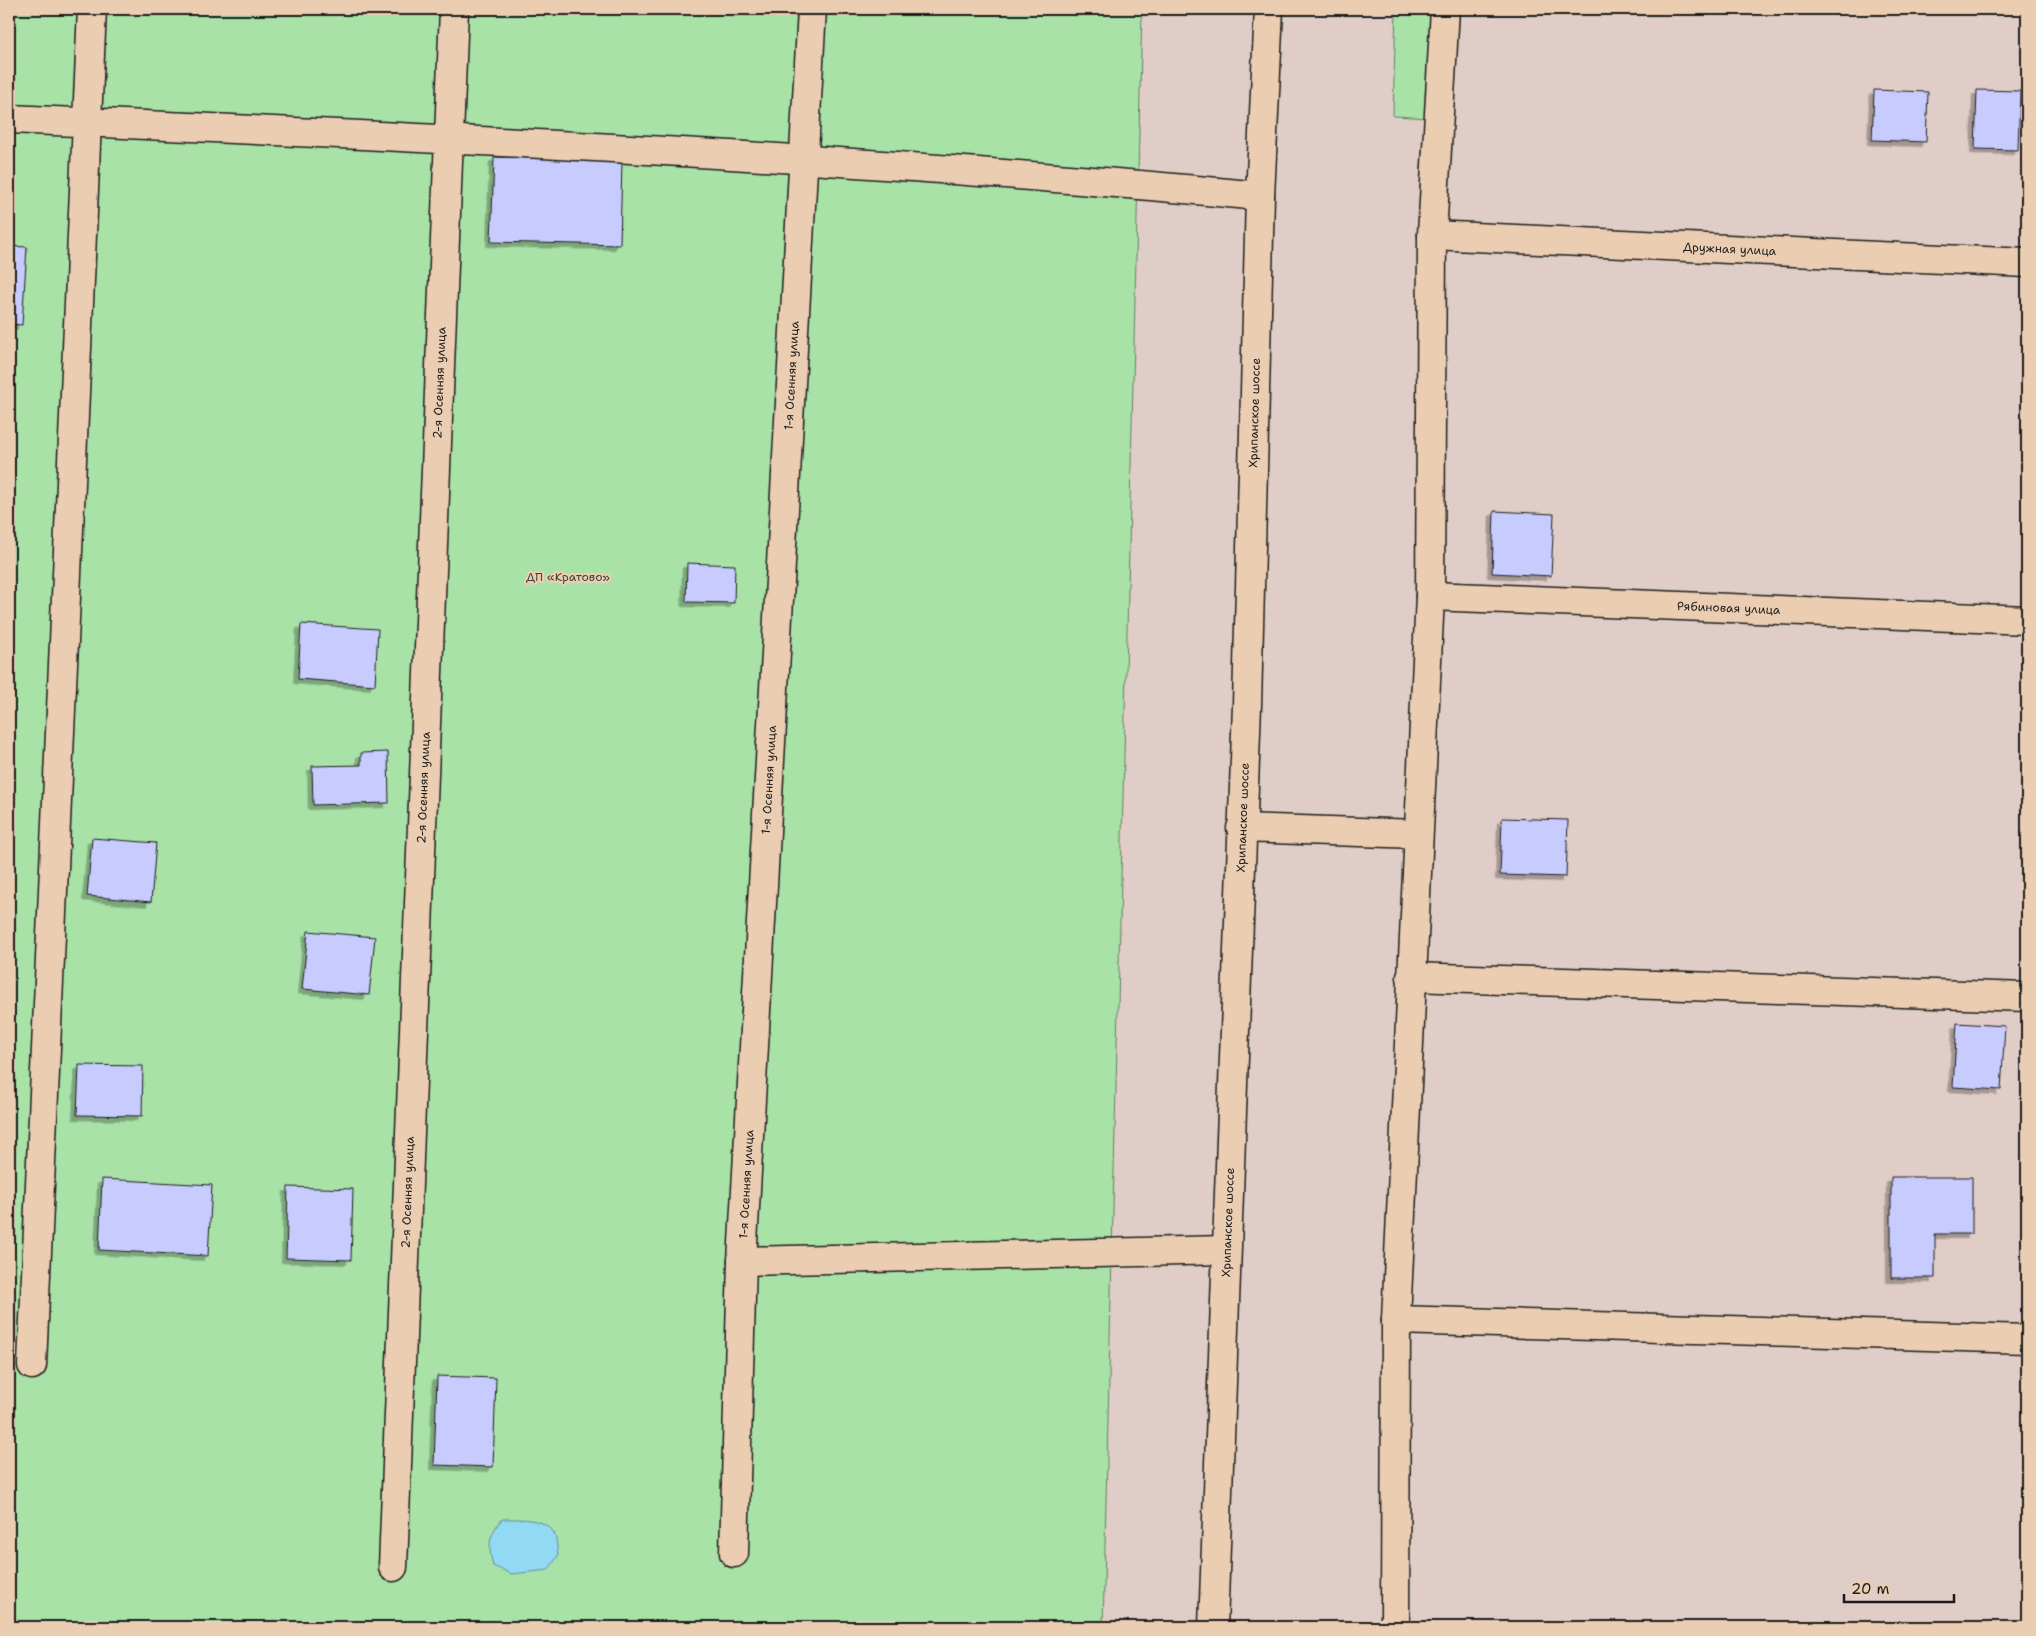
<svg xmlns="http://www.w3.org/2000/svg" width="2036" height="1636" font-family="'Shantell Sans',sans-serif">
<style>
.green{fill:#a8e2a7;stroke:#627f62}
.water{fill:#92daf4;stroke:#638e9e}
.building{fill:#c7cbfd;stroke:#1c1c1c;filter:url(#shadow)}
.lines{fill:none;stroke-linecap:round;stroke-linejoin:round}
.street-casing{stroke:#1c1c1c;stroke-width:31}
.secondary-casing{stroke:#1c1c1c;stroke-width:31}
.street{stroke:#ebceb2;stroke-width:28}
.secondary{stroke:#ebceb2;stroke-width:28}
.labels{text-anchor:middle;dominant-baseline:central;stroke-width:4.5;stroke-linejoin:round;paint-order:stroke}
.street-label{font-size:12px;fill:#1c1c1c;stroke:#ebceb2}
.park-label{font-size:12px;fill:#384438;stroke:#ebceb2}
</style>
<defs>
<filter id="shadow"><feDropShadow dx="-4.5" dy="4.5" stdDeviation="0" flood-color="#0004"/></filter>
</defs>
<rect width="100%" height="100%" fill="#e0cdc8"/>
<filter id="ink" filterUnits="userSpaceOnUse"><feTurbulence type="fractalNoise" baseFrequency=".02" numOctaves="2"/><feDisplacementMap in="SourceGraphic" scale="10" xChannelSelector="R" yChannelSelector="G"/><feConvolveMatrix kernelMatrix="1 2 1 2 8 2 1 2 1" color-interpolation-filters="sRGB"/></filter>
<g filter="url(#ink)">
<g class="green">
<path d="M 9,9 L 1142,9 L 1103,1627 L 9,1627 Z"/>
<path d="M 1396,9 L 1431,9 L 1428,118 L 1393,116 Z"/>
</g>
<path class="water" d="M 502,1519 C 517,1519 545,1517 554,1533 C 557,1539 557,1549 558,1556 L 548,1570 L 512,1574 L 493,1566 C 488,1545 488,1536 502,1519 Z"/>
<g class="building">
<path d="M 1874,90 L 1928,92 L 1926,142 L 1872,140 Z"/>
<path d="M 1977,90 L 2020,91 L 2018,150 L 1975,149 Z"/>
<path d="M 494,157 L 622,160 L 620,245 L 491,242 Z"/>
<path d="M 9,246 L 27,247 L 22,325 L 9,324 Z"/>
<path d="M 1494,511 L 1554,514 L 1551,576 L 1492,573 Z"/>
<path d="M 687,563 L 735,565 L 734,603 L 686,602 Z"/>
<path d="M 301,624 L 378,629 L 375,685 L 298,679 Z"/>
<path d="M 388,752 L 389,803 L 313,805 L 312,766 L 361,765 L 361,753 Z"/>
<path d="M 1502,818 L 1568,820 L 1566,877 L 1500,875 Z"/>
<path d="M 92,838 L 156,843 L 151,902 L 87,896 Z"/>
<path d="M 308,931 L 375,937 L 369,995 L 302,989 Z"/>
<path d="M 1957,1023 L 2005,1026 L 2001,1090 L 1953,1087 Z"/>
<path d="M 79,1065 L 143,1066 L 142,1116 L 77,1115 Z"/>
<path d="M 1891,1177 L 1972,1177 L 1972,1234 L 1935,1234 L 1935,1278 L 1891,1278 Z"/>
<path d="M 102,1179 L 212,1185 L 208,1256 L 99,1250 Z"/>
<path d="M 288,1187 L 353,1189 L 351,1260 L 286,1258 Z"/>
<path d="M 437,1376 L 496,1378 L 493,1467 L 434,1465 Z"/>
</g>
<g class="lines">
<g class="street-casing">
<g id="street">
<path d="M 9,119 C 426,137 844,156 1260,196"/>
<path id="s1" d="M 1432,235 L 2027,263"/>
<path id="s2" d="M 1430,596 L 2027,620"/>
<path d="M 1241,828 L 1418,834"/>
<path d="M 1411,977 L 2027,997"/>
<path d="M 742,1261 L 1226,1250"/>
<path d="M 1396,1320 L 2027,1339"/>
<path d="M 32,1365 L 92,9"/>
<path id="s3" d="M 734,1553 L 742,1261 L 812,9"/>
<path id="s4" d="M 393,1567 L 454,9"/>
<path d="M 1395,1627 L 1396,1320 L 1430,596 L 1432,235 L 1445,9"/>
</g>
</g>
<g class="secondary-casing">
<g id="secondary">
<path id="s5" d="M 1213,1627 L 1247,705 L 1260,196 L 1269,9"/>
</g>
</g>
<use href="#street" class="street"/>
<use href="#secondary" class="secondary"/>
</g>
</g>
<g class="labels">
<g class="street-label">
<text stroke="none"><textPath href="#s1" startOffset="298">Дружная улица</textPath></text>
<text stroke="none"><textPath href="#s3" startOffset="1179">1-я Осенняя улица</textPath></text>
<text stroke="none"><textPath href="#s4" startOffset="1185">2-я Осенняя улица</textPath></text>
<text stroke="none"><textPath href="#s5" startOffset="1215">Хрипанское шоссе</textPath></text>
<text stroke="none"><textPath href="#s2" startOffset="299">Рябиновая улица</textPath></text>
<text stroke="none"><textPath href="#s3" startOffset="774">1-я Осенняя улица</textPath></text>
<text stroke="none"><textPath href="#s4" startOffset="780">2-я Осенняя улица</textPath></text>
<text stroke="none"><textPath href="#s5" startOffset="810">Хрипанское шоссе</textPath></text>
<text stroke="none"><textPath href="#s3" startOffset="369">1-я Осенняя улица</textPath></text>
<text stroke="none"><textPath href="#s4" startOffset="375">2-я Осенняя улица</textPath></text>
<text stroke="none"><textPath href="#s5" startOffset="405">Хрипанское шоссе</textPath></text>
</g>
<g class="park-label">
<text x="568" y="577">ДП «Кратово»</text>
</g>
</g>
<rect width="2036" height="1636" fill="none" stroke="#ebceb2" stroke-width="30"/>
<rect x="15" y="15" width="2006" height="1606" fill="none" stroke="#1c1c1c" stroke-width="2" filter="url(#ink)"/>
<path d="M1844 1594v8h110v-8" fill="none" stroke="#1c1c1c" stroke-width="2.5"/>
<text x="1851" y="1594" font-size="15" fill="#1c1c1c" stroke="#ebceb2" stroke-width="4" paint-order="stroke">20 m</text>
</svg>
